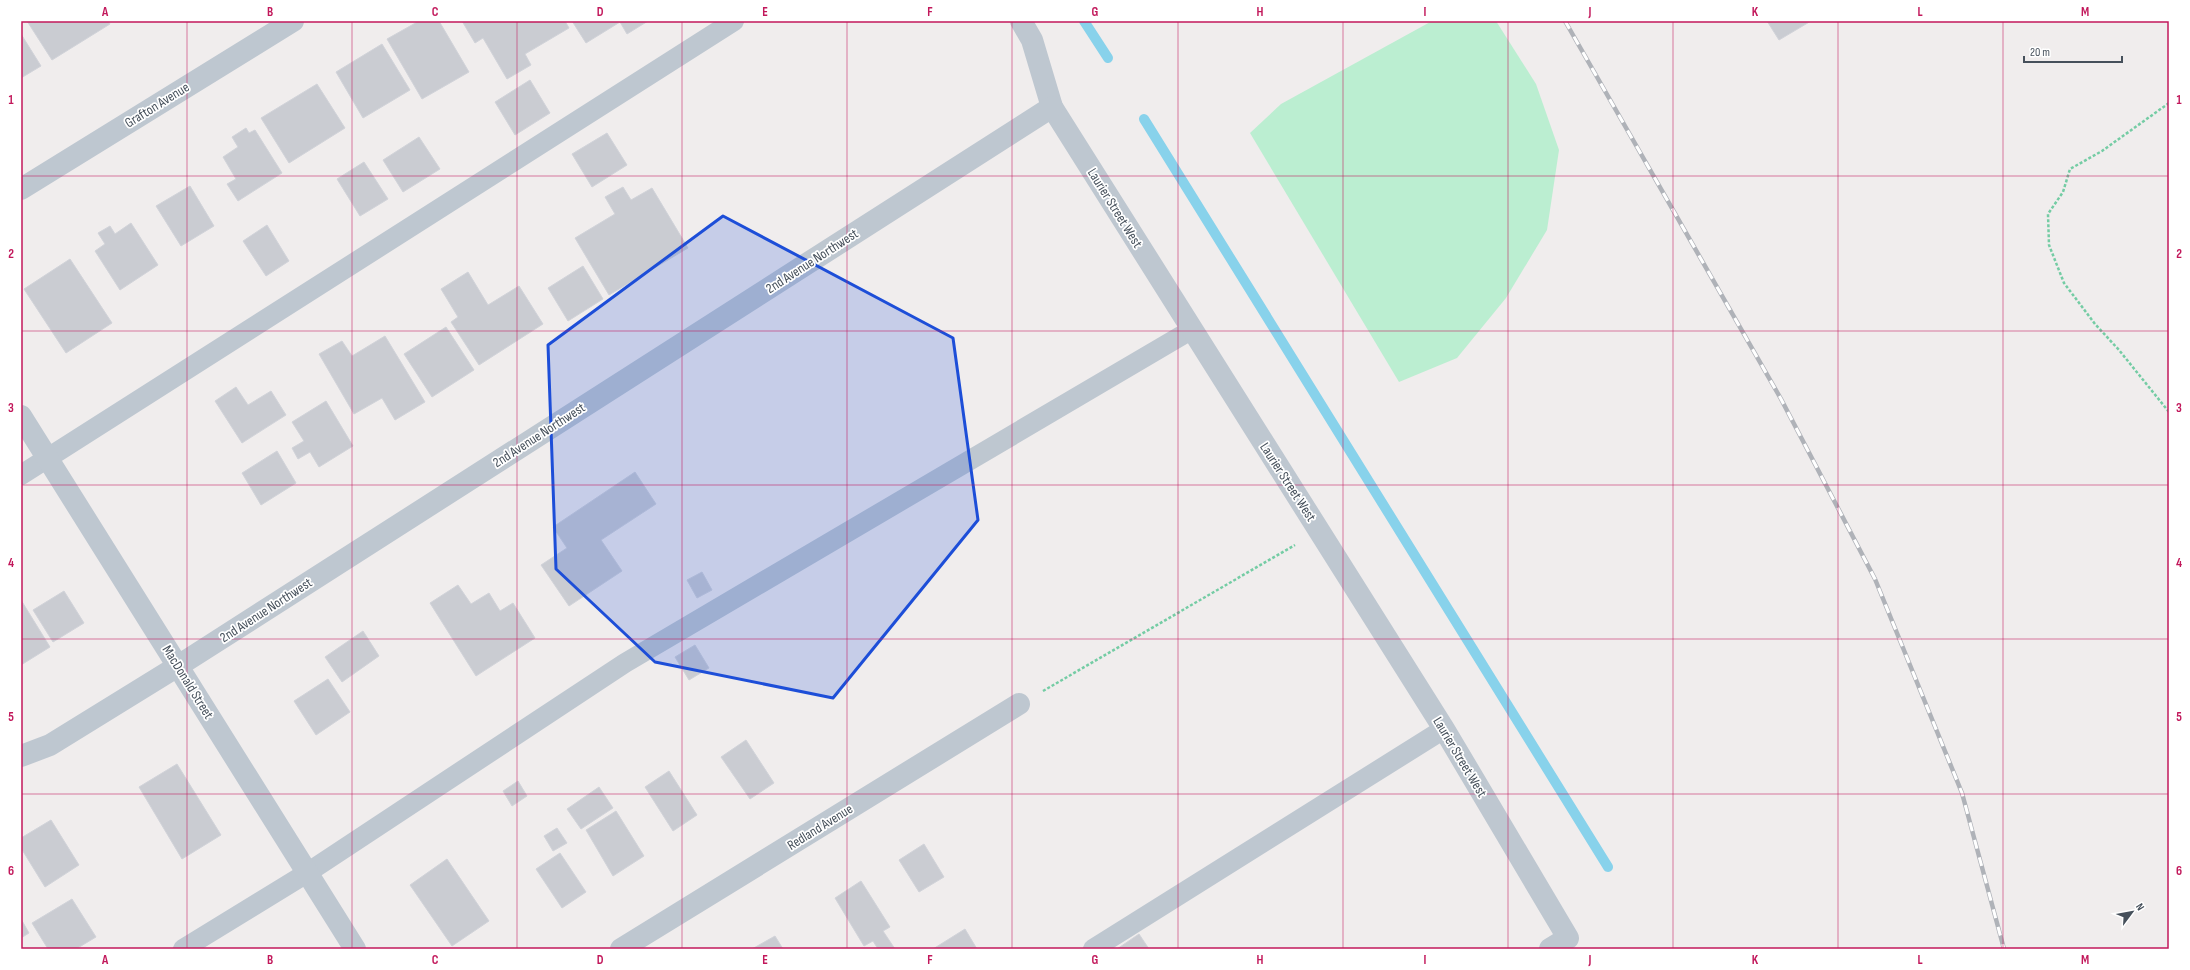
<svg xmlns="http://www.w3.org/2000/svg" width="2190" height="970" font-family="'Sofia Sans Condensed',sans-serif">
<style>
.green{fill:#bbeed1}
.lines{fill:none;stroke-linecap:round;stroke-linejoin:round}
.stream{stroke:#88d2eb;stroke-width:10}
.building{fill:#caccd2;stroke:#d1d3d9}
.path{stroke:#74cca4;stroke-width:2.5;stroke-dasharray:3 2;stroke-linecap:butt}
.service{stroke:#bec7d0;stroke-width:20}
.minor{stroke:#bec7d0;stroke-width:22}
.rail-casing{stroke:#afb2b8;stroke-width:4.5}
.rail{stroke:#fff;stroke-width:3;stroke-dasharray:9;stroke-linecap:butt}
.marked{fill:#1d4ed8;fill-opacity:0.2;stroke:#1d4ed8;stroke-width:3;stroke-linejoin:round}
.grid{fill:none;stroke:#c2185b;stroke-width:1;stroke-opacity:0.55}
.labels{text-anchor:middle;dominant-baseline:central;stroke-width:3.5;stroke-linejoin:round;paint-order:stroke}
.street-label{font-size:14px;fill:#46505b;stroke:#fff}
.neatline{fill:none;stroke:#c2185b;stroke-width:1.5}
.grid-label{font-size:13px;text-anchor:middle;font-weight:bold;fill:#c2185b}
</style>
<rect width="100%" height="100%" fill="#f0eded"/>
<path class="green" d="M 1432,21 L 1496,21 L 1536,84 L 1559,150 L 1547,230 L 1506,298 L 1457,358 L 1399,382 L 1250,133 L 1281,104 Z"/>
<g class="lines">
<g class="stream">
<path d="M 1084,21 L 1108,58"/>
<path d="M 1144,119 L 1608,867"/>
</g>
</g>
<g class="building">
<path d="M 27,21 L 108,21 L 110,24 L 52,60 Z"/>
<path d="M 419,21 L 439,21 L 469,72 L 422,99 L 387,39 Z"/>
<path d="M 462,21 L 565,21 L 569,28 L 525,54 L 531,65 L 507,79 L 483,38 L 475,43 Z"/>
<path d="M 572,21 L 648,21 L 627,34 L 620,22 L 586,43 Z"/>
<path d="M 1767,21 L 1811,21 L 1779,40 Z"/>
<path d="M 21,34 L 41,66 L 21,78 Z"/>
<path d="M 382,44 L 410,90 L 363,118 L 336,72 Z"/>
<path d="M 530,80 L 550,113 L 515,135 L 495,102 Z"/>
<path d="M 317,84 L 345,128 L 289,163 L 261,118 Z"/>
<path d="M 246,128 L 249,133 L 255,130 L 282,173 L 238,201 L 227,184 L 236,179 L 223,157 L 238,147 L 232,137 Z"/>
<path d="M 607,133 L 627,165 L 592,187 L 572,154 Z"/>
<path d="M 419,137 L 440,169 L 403,192 L 383,160 Z"/>
<path d="M 364,162 L 388,199 L 360,216 L 337,179 Z"/>
<path d="M 190,186 L 214,226 L 181,246 L 156,206 Z"/>
<path d="M 623,187 L 631,200 L 652,188 L 688,248 L 609,295 L 575,238 L 615,214 L 605,197 Z"/>
<path d="M 131,223 L 158,265 L 120,290 L 95,251 L 105,244 L 98,233 L 110,226 L 115,234 Z"/>
<path d="M 267,225 L 289,261 L 266,276 L 243,241 Z"/>
<path d="M 70,259 L 112,323 L 66,353 L 24,289 Z"/>
<path d="M 583,266 L 603,299 L 568,321 L 548,288 Z"/>
<path d="M 468,272 L 488,305 L 519,286 L 543,324 L 479,365 L 451,322 L 458,317 L 441,289 Z"/>
<path d="M 446,327 L 474,370 L 432,397 L 404,354 Z"/>
<path d="M 385,336 L 425,402 L 395,420 L 382,398 L 354,414 L 319,354 L 342,341 L 352,356 Z"/>
<path d="M 236,387 L 248,405 L 271,391 L 286,415 L 242,443 L 215,401 Z"/>
<path d="M 326,401 L 353,446 L 319,467 L 310,452 L 298,459 L 292,448 L 304,441 L 292,422 Z"/>
<path d="M 277,451 L 296,483 L 261,505 L 242,473 Z"/>
<path d="M 635,472 L 656,504 L 601,540 L 622,571 L 569,606 L 541,565 L 567,548 L 553,527 Z"/>
<path d="M 702,572 L 712,590 L 697,598 L 687,580 Z"/>
<path d="M 458,585 L 471,604 L 489,593 L 500,611 L 513,603 L 535,638 L 476,676 L 430,603 Z"/>
<path d="M 64,591 L 84,623 L 53,642 L 33,610 Z"/>
<path d="M 21,600 L 50,647 L 21,665 Z"/>
<path d="M 363,631 L 379,656 L 342,682 L 325,657 Z"/>
<path d="M 695,645 L 709,668 L 689,680 L 675,657 Z"/>
<path d="M 328,679 L 350,712 L 316,735 L 294,701 Z"/>
<path d="M 746,740 L 774,783 L 750,799 L 721,757 Z"/>
<path d="M 177,764 L 221,835 L 182,859 L 139,787 Z"/>
<path d="M 669,771 L 697,815 L 673,831 L 645,787 Z"/>
<path d="M 518,781 L 527,796 L 512,806 L 503,791 Z"/>
<path d="M 599,787 L 613,808 L 581,829 L 567,809 Z"/>
<path d="M 616,811 L 644,856 L 613,876 L 586,830 Z"/>
<path d="M 51,820 L 79,865 L 45,887 L 21,848 L 21,838 Z"/>
<path d="M 557,828 L 567,843 L 553,851 L 544,836 Z"/>
<path d="M 924,844 L 944,877 L 919,892 L 899,860 Z"/>
<path d="M 560,853 L 586,892 L 562,908 L 536,869 Z"/>
<path d="M 447,859 L 489,921 L 452,946 L 410,885 Z"/>
<path d="M 861,881 L 890,927 L 883,931 L 895,949 L 878,949 L 873,941 L 864,946 L 835,898 Z"/>
<path d="M 72,899 L 96,937 L 76,949 L 48,949 L 32,923 Z"/>
<path d="M 21,919 L 29,933 L 21,938 Z"/>
<path d="M 965,929 L 977,949 L 933,949 Z"/>
<path d="M 1139,934 L 1149,949 L 1117,949 Z"/>
<path d="M 775,936 L 783,949 L 752,949 Z"/>
</g>
<g class="lines">
<g class="path">
<path d="M 2169,103 L 2102,151 L 2070,169 L 2063,192 L 2048,214 L 2049,245 L 2064,283 L 2095,324 L 2119,350 L 2169,412"/>
<path d="M 1043,691 L 1295,545"/>
</g>
<g class="service">
<path d="M 21,475 L 734,21"/>
<path d="M 183,949 L 307,873 L 625,663 L 1191,330"/>
<path d="M 1093,949 L 1444,729"/>
</g>
<g class="minor">
<path d="M 1021,21 L 1032,40 L 1052,107 L 1444,729 L 1568,938 L 1550,949"/>
<path d="M 21,189 L 293,21"/>
<path d="M 21,416 L 355,949"/>
<path d="M 21,756 L 50,745 L 178,666 L 1052,107"/>
<path d="M 621,949 L 1019,704"/>
</g>
<g class="rail-casing">
<path id="rail" d="M 1565,21 L 1781,399 L 1875,579 L 1962,793 L 2004,949"/>
</g>
<use href="#rail" class="rail"/>
</g>
<path class="marked" d="M 723,216 L 953,338 L 978,520 L 833,698 L 655,662 L 556,569 L 548,345 Z"/>
<path class="grid" d="M 187,21 L 187,949M 352,21 L 352,949M 517,21 L 517,949M 682,21 L 682,949M 847,21 L 847,949M 1012,21 L 1012,949M 1178,21 L 1178,949M 1343,21 L 1343,949M 1508,21 L 1508,949M 1673,21 L 1673,949M 1838,21 L 1838,949M 2003,21 L 2003,949M 21,176 L 2169,176M 21,331 L 2169,331M 21,485 L 2169,485M 21,639 L 2169,639M 21,794 L 2169,794"/>
<g class="labels">
<g class="street-label">
<text transform="translate(157 105) rotate(-32)">Grafton Avenue</text>
<text transform="translate(1115 208) rotate(58)">Laurier Street West</text>
<text transform="translate(812 261) rotate(-33)">2nd Avenue Northwest</text>
<text transform="translate(539 435) rotate(-33)">2nd Avenue Northwest</text>
<text transform="translate(1288 482) rotate(57)">Laurier Street West</text>
<text transform="translate(266 610) rotate(-33)">2nd Avenue Northwest</text>
<text transform="translate(188 682) rotate(58)">MacDonald Street</text>
<text transform="translate(1460 757) rotate(59)">Laurier Street West</text>
<text transform="translate(820 827) rotate(-32)">Redland Avenue</text>
</g>
</g>
<rect width="2190" height="970" fill="none" stroke="#ffffff" stroke-width="44"/>
<g transform="translate(2132 912) rotate(58)" stroke="#ffffff" stroke-width="3" paint-order="stroke">
<path d="M0-3L7 15L0 10L-7 15Z" fill="#46505b"/>
<text y="-6" font-size="11" font-weight="bold" text-anchor="middle" fill="#46505b">N</text>
</g>
<path d="M2024 56v6h98v-6" fill="none" stroke="#46505b" stroke-width="2"/>
<text x="2030" y="56" font-size="12" fill="#46505b" stroke="#ffffff" stroke-width="3" paint-order="stroke">20 m</text>
<rect x="22" y="22" width="2146" height="926" class="neatline"/>
<g class="grid-label">
<text x="105" y="16">A</text>
<text x="270" y="16">B</text>
<text x="435" y="16">C</text>
<text x="600" y="16">D</text>
<text x="765" y="16">E</text>
<text x="930" y="16">F</text>
<text x="1095" y="16">G</text>
<text x="1260" y="16">H</text>
<text x="1425" y="16">I</text>
<text x="1590" y="16">J</text>
<text x="1755" y="16">K</text>
<text x="1920" y="16">L</text>
<text x="2085" y="16">M</text>
<text x="11" y="104">1</text>
<text x="2179" y="104">1</text>
<text x="11" y="258">2</text>
<text x="2179" y="258">2</text>
<text x="11" y="412">3</text>
<text x="2179" y="412">3</text>
<text x="11" y="567">4</text>
<text x="2179" y="567">4</text>
<text x="11" y="721">5</text>
<text x="2179" y="721">5</text>
<text x="11" y="875">6</text>
<text x="2179" y="875">6</text>
<text x="105" y="964">A</text>
<text x="270" y="964">B</text>
<text x="435" y="964">C</text>
<text x="600" y="964">D</text>
<text x="765" y="964">E</text>
<text x="930" y="964">F</text>
<text x="1095" y="964">G</text>
<text x="1260" y="964">H</text>
<text x="1425" y="964">I</text>
<text x="1590" y="964">J</text>
<text x="1755" y="964">K</text>
<text x="1920" y="964">L</text>
<text x="2085" y="964">M</text>
</g>
</svg>
